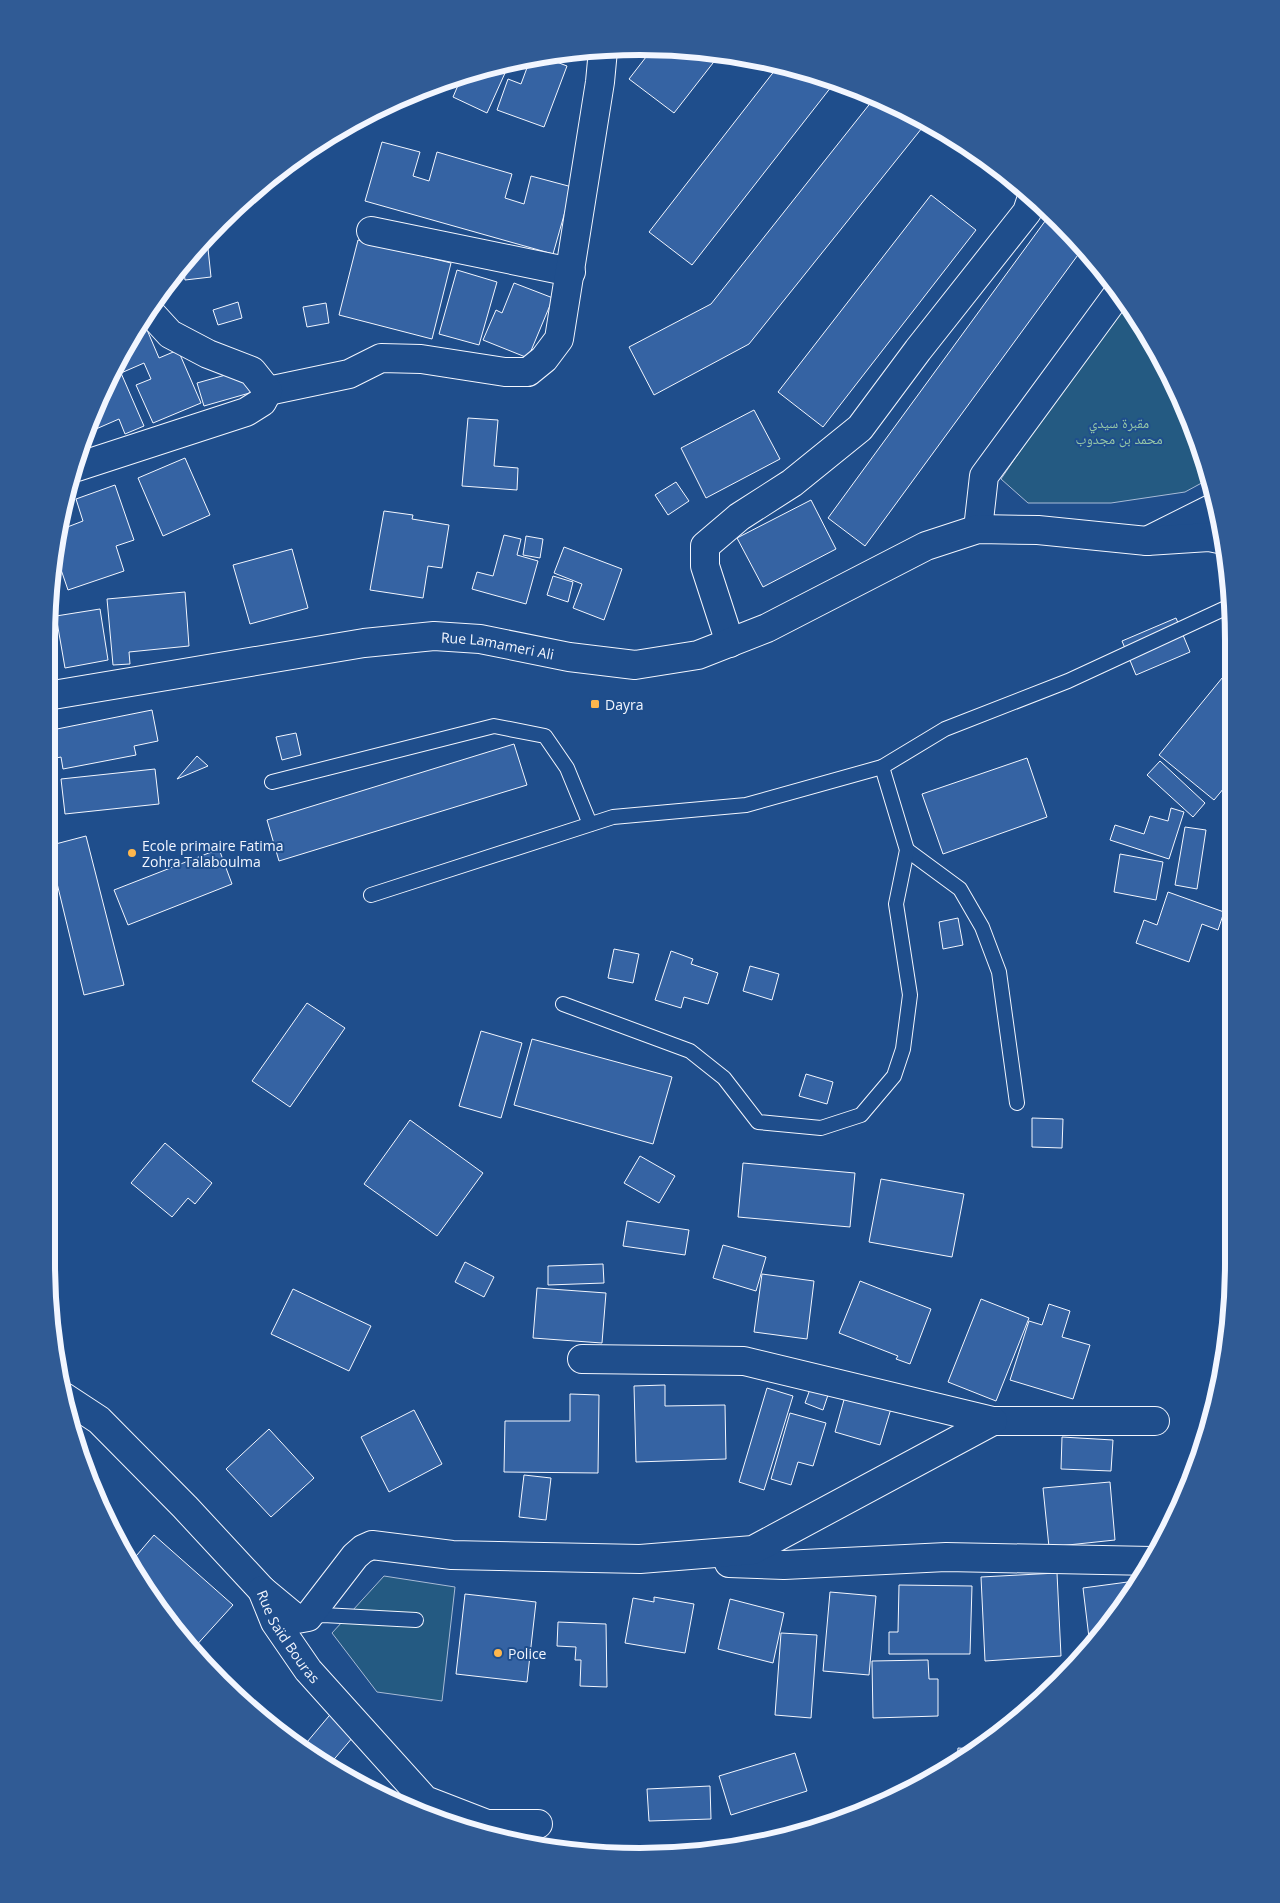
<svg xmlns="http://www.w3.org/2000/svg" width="1280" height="1903" font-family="'Open Sans','Noto Naskh Arabic',sans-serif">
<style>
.green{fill:#245a82;stroke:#a8bbd7}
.building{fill:#3563a3;stroke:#f2f6ff}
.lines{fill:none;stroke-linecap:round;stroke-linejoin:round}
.lane-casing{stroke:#f2f6ff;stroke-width:16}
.street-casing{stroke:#f2f6ff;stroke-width:30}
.primary-casing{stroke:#f2f6ff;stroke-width:30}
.lane{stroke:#1f4e8c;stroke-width:14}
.street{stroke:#1f4e8c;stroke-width:28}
.primary{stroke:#1f4e8c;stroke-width:28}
.poi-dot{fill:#ffb74d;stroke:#1f4e8c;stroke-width:2}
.labels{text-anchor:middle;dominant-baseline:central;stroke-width:4;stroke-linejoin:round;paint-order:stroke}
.park-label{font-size:14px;fill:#97c8a6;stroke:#1f4e8c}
.street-label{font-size:14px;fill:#f2f6ff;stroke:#1f4e8c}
.poi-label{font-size:14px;fill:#f2f6ff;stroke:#1f4e8c;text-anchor:start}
.rim{fill:none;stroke:#f2f6ff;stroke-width:6}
</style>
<rect width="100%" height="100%" fill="#1f4e8c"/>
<g class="green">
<path d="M 1124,298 L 1134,310 L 1188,413 L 1209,479 L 1185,492 L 1111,503 L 1028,503 L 1001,479 Z"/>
<path d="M 384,1576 L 455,1587 L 442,1701 L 377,1692 L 332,1633 Z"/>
</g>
<g class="building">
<path d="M 653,48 L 720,54 L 674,113 L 629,79 Z"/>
<path d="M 541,56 L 567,66 L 544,127 L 497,110 L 508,79 L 521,84 L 531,57 Z"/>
<path d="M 510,62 L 487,113 L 453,97 L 462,76 Z"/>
<path d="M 779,65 L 835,82 L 692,265 L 649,232 Z"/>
<path d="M 876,96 L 926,123 L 749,344 L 654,395 L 629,347 L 711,304 Z"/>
<path d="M 382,142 L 420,152 L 413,176 L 429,181 L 437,152 L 512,174 L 505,198 L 524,204 L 531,176 L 572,187 L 553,254 L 365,201 Z"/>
<path d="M 931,195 L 976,230 L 823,427 L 778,392 Z"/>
<path d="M 1051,213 L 1060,220 L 1083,248 L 865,546 L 828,518 Z"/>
<path d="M 204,239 L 207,239 L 211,277 L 185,280 L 183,263 Z"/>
<path d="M 358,240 L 451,263 L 432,339 L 339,315 Z"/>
<path d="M 457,270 L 497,282 L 479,345 L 439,334 Z"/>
<path d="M 514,283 L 553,298 L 528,358 L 483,340 L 496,310 L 502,313 Z"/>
<path d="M 238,302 L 242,318 L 218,325 L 213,310 Z"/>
<path d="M 326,303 L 329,323 L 307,327 L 303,307 Z"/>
<path d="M 145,325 L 159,358 L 178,350 L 201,403 L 153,423 L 136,385 L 151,379 L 144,363 L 121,373 L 144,426 L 125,434 L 119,419 L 89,432 L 108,377 L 114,367 L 121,364 L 119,359 L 138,329 Z"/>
<path d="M 254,367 L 260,390 L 204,406 L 197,383 Z"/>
<path d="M 754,410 L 780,459 L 706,498 L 681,448 Z"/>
<path d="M 468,418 L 498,420 L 494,466 L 518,468 L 517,490 L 462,486 Z"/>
<path d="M 185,458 L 210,515 L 163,536 L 138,478 Z"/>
<path d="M 676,482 L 689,501 L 668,515 L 655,495 Z"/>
<path d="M 115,485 L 134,540 L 116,546 L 124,571 L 68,590 L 55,552 L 57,531 L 83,521 L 76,499 Z"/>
<path d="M 811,500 L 836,549 L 763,587 L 737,538 Z"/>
<path d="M 384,511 L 413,515 L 412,519 L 449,525 L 442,568 L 428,566 L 423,598 L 370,590 Z"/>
<path d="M 504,535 L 521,539 L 517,555 L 538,561 L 526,604 L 472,589 L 477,572 L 493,576 Z"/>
<path d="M 526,536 L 543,539 L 540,558 L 523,555 Z"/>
<path d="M 564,547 L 622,569 L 604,620 L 573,608 L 582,584 L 554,573 Z"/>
<path d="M 292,549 L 308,608 L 250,624 L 233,565 Z"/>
<path d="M 553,576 L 573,582 L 568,602 L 547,595 Z"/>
<path d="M 185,592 L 189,646 L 129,652 L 130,664 L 113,665 L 107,599 Z"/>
<path d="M 100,609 L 108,660 L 65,668 L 56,616 Z"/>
<path d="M 1176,618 L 1190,652 L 1136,675 L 1122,641 Z"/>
<path d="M 50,622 L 56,664 L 46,665 L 46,640 L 48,623 Z"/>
<path d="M 1227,672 L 1234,677 L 1234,776 L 1214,800 L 1159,755 Z"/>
<path d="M 152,710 L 158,741 L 134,746 L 136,755 L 63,769 L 61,757 L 47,760 L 47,731 Z"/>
<path d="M 296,733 L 301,755 L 282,760 L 276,737 Z"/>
<path d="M 514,744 L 527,785 L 279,861 L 267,820 Z"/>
<path d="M 197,756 L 208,766 L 177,779 Z"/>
<path d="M 1027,758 L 1047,817 L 943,854 L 922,794 Z"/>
<path d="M 1160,761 L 1205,803 L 1193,817 L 1147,775 Z"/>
<path d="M 155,769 L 159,804 L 65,814 L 61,779 Z"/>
<path d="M 47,775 L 52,816 L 48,817 Z"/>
<path d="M 1171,808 L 1184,812 L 1169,859 L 1110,840 L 1115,825 L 1144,834 L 1150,816 L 1168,821 Z"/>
<path d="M 1185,827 L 1206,830 L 1197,889 L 1175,885 Z"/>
<path d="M 86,836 L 124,985 L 84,995 L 48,846 Z"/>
<path d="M 219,849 L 232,884 L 128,925 L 114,890 Z"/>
<path d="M 1120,854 L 1163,862 L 1156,900 L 1114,892 Z"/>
<path d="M 1168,892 L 1224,912 L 1218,930 L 1202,924 L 1189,962 L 1136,943 L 1144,920 L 1157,925 Z"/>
<path d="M 958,918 L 963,945 L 943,949 L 939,922 Z"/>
<path d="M 614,949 L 639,954 L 633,983 L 608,978 Z"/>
<path d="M 671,951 L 693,959 L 691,964 L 718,973 L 708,1004 L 684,997 L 681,1008 L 655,1000 Z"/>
<path d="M 750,966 L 779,974 L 772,1000 L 743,991 Z"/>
<path d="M 307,1003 L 345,1028 L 290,1107 L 252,1081 Z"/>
<path d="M 481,1031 L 522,1043 L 501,1118 L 459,1106 Z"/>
<path d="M 532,1039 L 672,1077 L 653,1144 L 514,1105 Z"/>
<path d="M 806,1074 L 833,1082 L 827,1104 L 799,1096 Z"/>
<path d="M 1032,1118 L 1063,1119 L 1062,1148 L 1032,1147 Z"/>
<path d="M 410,1120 L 483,1173 L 437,1236 L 364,1184 Z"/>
<path d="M 165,1143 L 212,1183 L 195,1204 L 188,1198 L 172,1217 L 131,1183 Z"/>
<path d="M 640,1156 L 675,1176 L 659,1203 L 624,1183 Z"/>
<path d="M 743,1163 L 855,1173 L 850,1227 L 738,1217 Z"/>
<path d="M 881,1179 L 964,1194 L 952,1257 L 869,1242 Z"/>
<path d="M 627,1221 L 689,1230 L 685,1255 L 623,1246 Z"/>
<path d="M 723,1245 L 766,1257 L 756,1291 L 713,1278 Z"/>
<path d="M 465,1262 L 494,1277 L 484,1297 L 455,1282 Z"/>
<path d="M 603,1264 L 604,1283 L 548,1285 L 548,1266 Z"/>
<path d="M 762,1274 L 814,1281 L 807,1339 L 754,1332 Z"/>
<path d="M 860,1281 L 931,1309 L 910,1364 L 896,1359 L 898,1356 L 839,1333 Z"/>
<path d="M 537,1288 L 606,1293 L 602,1343 L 533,1338 Z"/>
<path d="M 293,1289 L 371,1326 L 349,1371 L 271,1334 Z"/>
<path d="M 981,1299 L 1029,1318 L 996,1401 L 948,1382 Z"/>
<path d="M 1049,1304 L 1070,1311 L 1062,1337 L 1090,1345 L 1073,1399 L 1010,1380 L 1029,1321 L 1042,1325 Z"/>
<path d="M 813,1381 L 831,1386 L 823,1410 L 805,1403 Z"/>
<path d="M 665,1385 L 665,1406 L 725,1405 L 726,1459 L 636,1462 L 634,1386 Z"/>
<path d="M 767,1388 L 793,1396 L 764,1490 L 739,1482 Z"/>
<path d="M 847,1389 L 893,1402 L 880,1445 L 835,1432 Z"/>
<path d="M 570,1394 L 599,1395 L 598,1473 L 504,1472 L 505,1421 L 570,1421 Z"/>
<path d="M 414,1410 L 442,1464 L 389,1492 L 361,1437 Z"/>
<path d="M 790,1413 L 826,1423 L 813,1466 L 798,1462 L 791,1485 L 771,1479 Z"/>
<path d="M 269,1429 L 314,1478 L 271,1517 L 226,1469 Z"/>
<path d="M 1062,1437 L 1113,1440 L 1111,1471 L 1061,1469 Z"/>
<path d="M 524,1475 L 551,1478 L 546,1520 L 519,1517 Z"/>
<path d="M 1110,1482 L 1115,1540 L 1049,1547 L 1043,1488 Z"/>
<path d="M 154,1535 L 233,1605 L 193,1649 L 146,1593 L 131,1562 Z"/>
<path d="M 1057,1573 L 1061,1656 L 985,1661 L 981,1577 Z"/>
<path d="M 1135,1581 L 1136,1589 L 1134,1593 L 1090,1646 L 1083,1588 Z"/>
<path d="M 899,1585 L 972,1586 L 970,1654 L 889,1654 L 889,1632 L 898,1632 Z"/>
<path d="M 830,1592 L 876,1596 L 869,1675 L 823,1671 Z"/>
<path d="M 465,1594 L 536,1602 L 527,1682 L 456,1674 Z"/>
<path d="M 654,1597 L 694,1604 L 685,1653 L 625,1643 L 633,1598 L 654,1602 Z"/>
<path d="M 730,1599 L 784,1613 L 773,1663 L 718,1649 Z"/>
<path d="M 558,1622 L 606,1624 L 607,1687 L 580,1686 L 581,1660 L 575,1660 L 576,1647 L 557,1646 Z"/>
<path d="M 781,1633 L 817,1635 L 811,1718 L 775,1715 Z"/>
<path d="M 928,1660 L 929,1679 L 938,1679 L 938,1716 L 873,1718 L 872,1661 Z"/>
<path d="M 334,1710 L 359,1730 L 330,1764 L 302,1748 Z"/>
<path d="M 958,1748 L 973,1749 L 957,1761 Z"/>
<path d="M 795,1753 L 807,1791 L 731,1815 L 719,1776 Z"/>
<path d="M 710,1786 L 711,1819 L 649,1821 L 647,1789 Z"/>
</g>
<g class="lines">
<g class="lane-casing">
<g id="lane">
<path d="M 272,782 L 494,726 L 545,736 L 567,768 L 590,824"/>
<path d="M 907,850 L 960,889 L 982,927 L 999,972 L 1017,1103"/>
<path d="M 371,895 L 613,817 L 746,805 L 882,767 L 945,729 L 1068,681 L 1230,606"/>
<path d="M 563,1004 L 690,1051 L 724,1078 L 758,1122 L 821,1128 L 861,1115 L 894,1076 L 903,1049 L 910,995 L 896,904 L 907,850 L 882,767"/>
<path d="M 310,1617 L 323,1615 L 416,1620"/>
</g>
</g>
<g class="street-casing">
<g id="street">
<path d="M 371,231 L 571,272"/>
<path d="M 268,391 L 349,374 L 381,358 L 421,359 L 505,372 L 528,372 L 544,359 L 559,339 L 600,82 L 603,50"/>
<path d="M 77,467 L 246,412 L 262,402 L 268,391 L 252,371 L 208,354 L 170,334 L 149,311"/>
<path d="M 978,529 L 984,476 L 1119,292"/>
<path d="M 1147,541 L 1217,506"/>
<path d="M 730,643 L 705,566 L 705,546 L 739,517 L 792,483 L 860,428 L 918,350 L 1027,212 L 1032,197"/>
<path id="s1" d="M 64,1397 L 99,1420 L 185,1507 L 262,1590 L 275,1622 L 308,1670 L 425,1800 L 487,1824 L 538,1824"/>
<path d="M 993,1421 L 1155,1421"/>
<path d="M 729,1563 L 784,1565 L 946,1557 L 1152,1561"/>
<path d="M 262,1590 L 297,1619 L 308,1617 L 355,1556 L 363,1549 L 372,1545 L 452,1555 L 640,1559 L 753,1550 L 993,1421 L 744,1361 L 582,1359"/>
</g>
</g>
<g class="primary-casing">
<g id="primary">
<path id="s2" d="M 47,696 L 364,643 L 434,636 L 480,639 L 569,657 L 635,665 L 698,655 L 767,628 L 926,546 L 978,529 L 1038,530 L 1147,541 L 1209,537 L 1224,540"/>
</g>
</g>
<use href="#lane" class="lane"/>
<use href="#street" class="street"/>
<use href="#primary" class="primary"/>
</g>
<g class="poi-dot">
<rect x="590" y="699" width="10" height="10" rx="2.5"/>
<circle cx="132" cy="853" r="5"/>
<circle cx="498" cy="1653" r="5"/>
</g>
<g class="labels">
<g class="park-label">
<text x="1119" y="422">مقبرة سيدي<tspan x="1119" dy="16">محمد بن مجدوب</tspan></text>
</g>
<g class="street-label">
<text stroke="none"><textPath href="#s2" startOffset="456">Rue Lamameri Ali</textPath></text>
<text stroke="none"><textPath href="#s1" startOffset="331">Rue Saïd Bouras</textPath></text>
</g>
<g class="poi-label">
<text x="605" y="704">Dayra</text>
<text x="142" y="845">Ecole primaire Fatima<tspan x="142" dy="16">Zohra Talaboulma</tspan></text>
<text x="508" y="1653">Police</text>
</g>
</g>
<path d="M0 0H1280V1903H0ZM640 55H640A585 585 0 0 1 1225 640V1263A585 585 0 0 1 640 1848H640A585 585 0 0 1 55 1263V640A585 585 0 0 1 640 55Z" fill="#305b95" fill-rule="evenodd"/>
<path class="rim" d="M640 55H640A585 585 0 0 1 1225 640V1263A585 585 0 0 1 640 1848H640A585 585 0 0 1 55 1263V640A585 585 0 0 1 640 55Z"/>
</svg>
